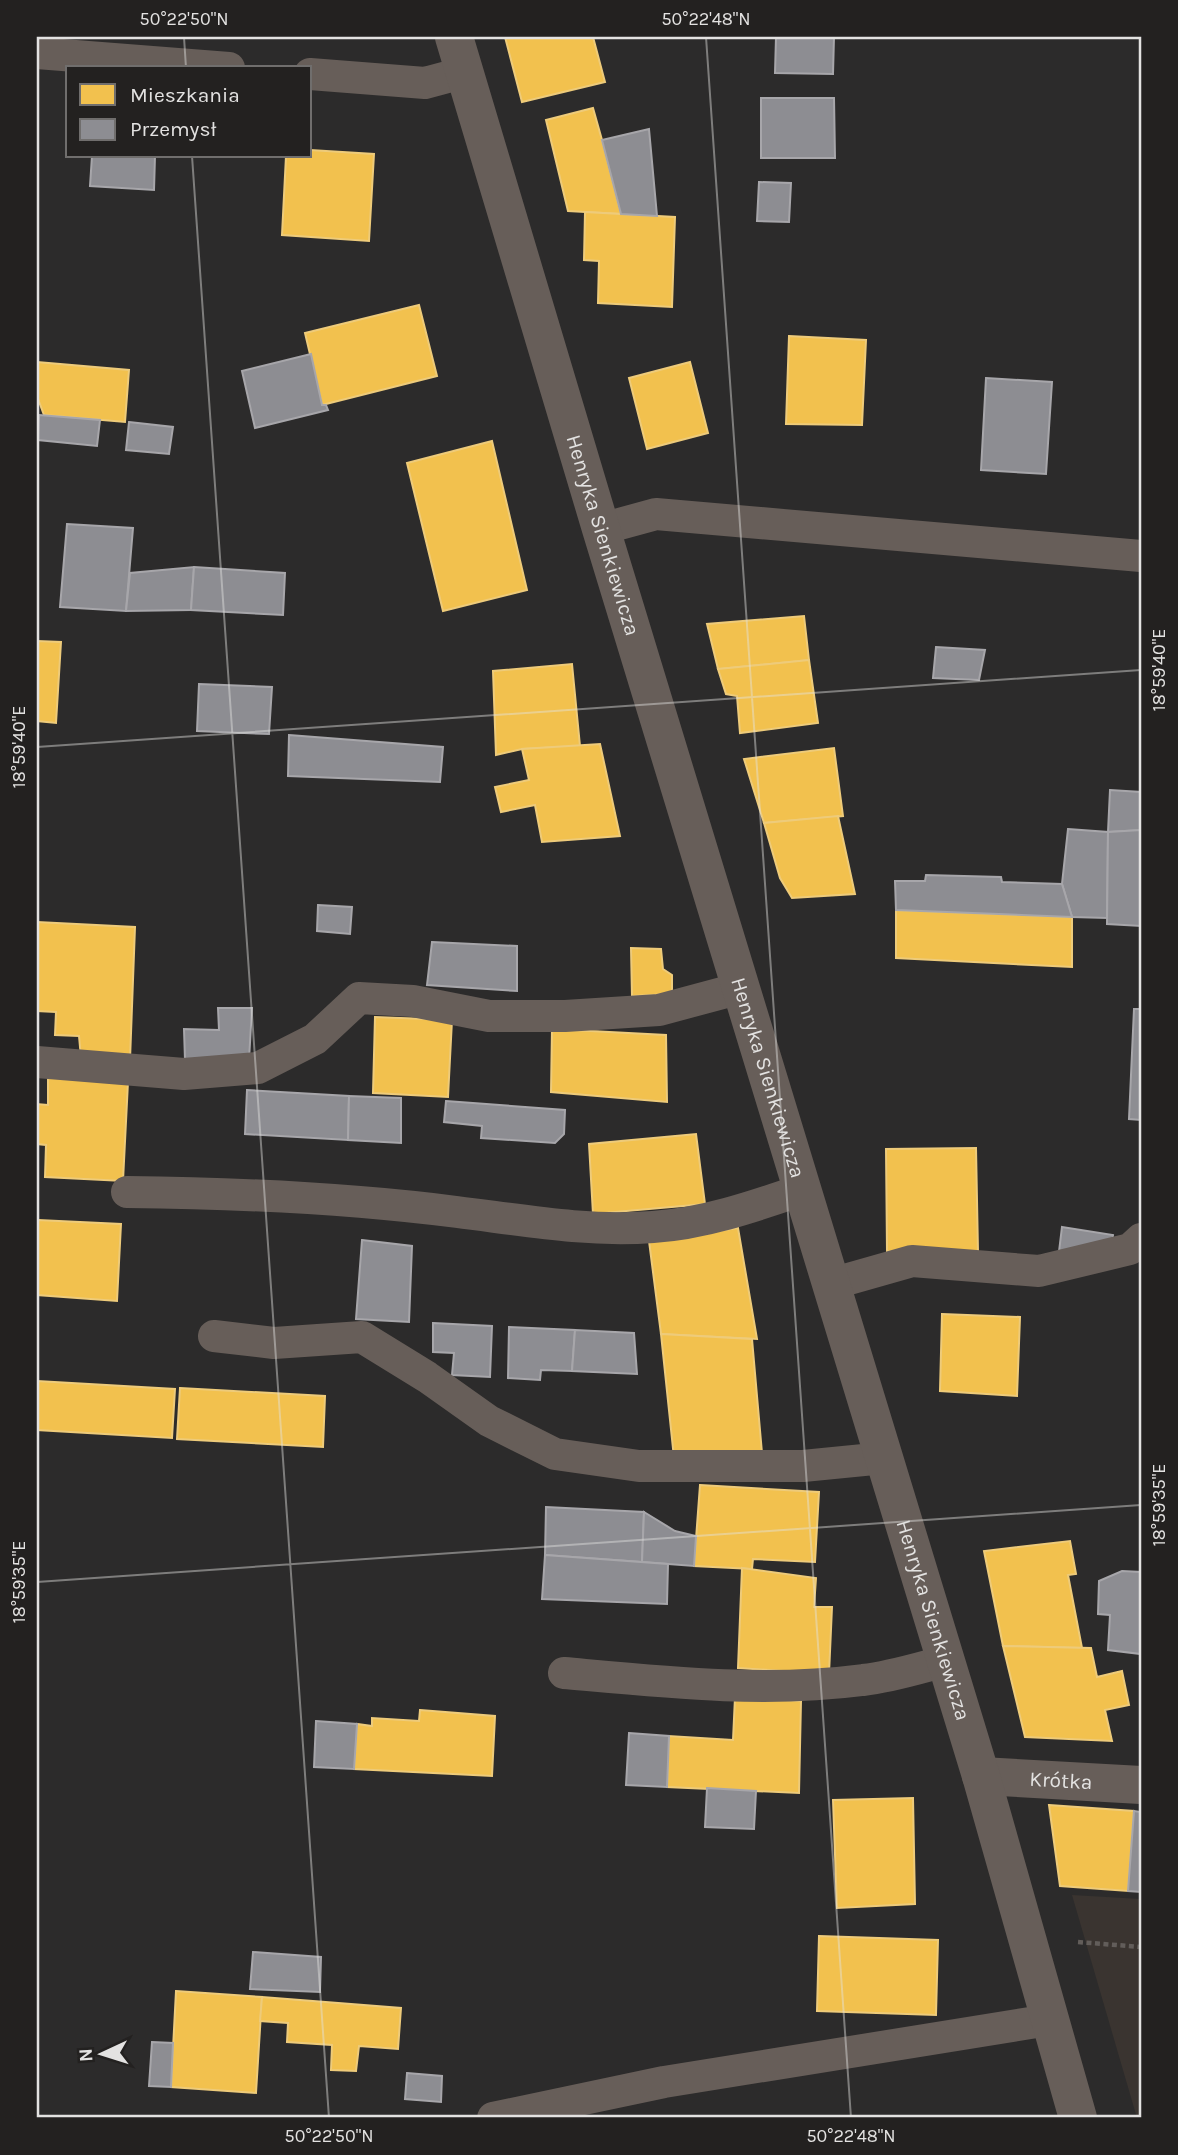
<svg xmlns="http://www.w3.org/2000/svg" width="1178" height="2155" font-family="Karla,sans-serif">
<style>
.built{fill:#3a3430}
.homes{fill:#f2c14e;stroke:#eecb7a;stroke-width:2}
.industry{fill:#8d8d92;stroke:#a7a6aa;stroke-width:2}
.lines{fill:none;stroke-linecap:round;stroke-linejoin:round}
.path{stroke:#625d5a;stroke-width:4.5;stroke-dasharray:5 3.5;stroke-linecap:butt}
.service{stroke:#675e59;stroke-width:32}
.minor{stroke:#675e59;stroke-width:38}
.tertiary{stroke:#675e59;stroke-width:38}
.ticks{fill:none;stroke:#e3e2e1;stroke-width:2;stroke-opacity:0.45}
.labels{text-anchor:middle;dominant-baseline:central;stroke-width:7;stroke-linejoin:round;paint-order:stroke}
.street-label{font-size:21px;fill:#e3e2e1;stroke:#232120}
.neatline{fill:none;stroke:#e3e2e1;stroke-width:2.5}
.ticks-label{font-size:18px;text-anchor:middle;fill:#e3e2e1}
</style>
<rect width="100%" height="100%" fill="#2c2b2b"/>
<path class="built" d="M 1072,1895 L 1141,1899 L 1141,2118 L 1137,2118 Z"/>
<g class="homes">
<path d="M 505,37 L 593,37 L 605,82 L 522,102 Z"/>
<path d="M 593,108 L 602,140 L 621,214 L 568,211 L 546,120 Z"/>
<path d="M 310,150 L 374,154 L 369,241 L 282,235 L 286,156 L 310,156 Z"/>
<path d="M 585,212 L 675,217 L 672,307 L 598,303 L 599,261 L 584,260 Z"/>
<path d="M 419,305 L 437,376 L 322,405 L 305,333 Z"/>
<path d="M 789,336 L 866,340 L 862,425 L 786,424 Z"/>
<path d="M 37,362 L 129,370 L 125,422 L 44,415 L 37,396 Z"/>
<path d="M 690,362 L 708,433 L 647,449 L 629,378 Z"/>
<path d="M 492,441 L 527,590 L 443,611 L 407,463 Z"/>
<path d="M 804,616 L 809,660 L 718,669 L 707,624 Z"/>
<path d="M 37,641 L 61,642 L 56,723 L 37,721 Z"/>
<path d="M 809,660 L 818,723 L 740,733 L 737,696 L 726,694 L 718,669 Z"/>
<path d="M 572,664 L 580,746 L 522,749 L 496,755 L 493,671 Z"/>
<path d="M 600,744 L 620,836 L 542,842 L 535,805 L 501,812 L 495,787 L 529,780 L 522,749 Z"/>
<path d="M 834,748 L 843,816 L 764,823 L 744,759 Z"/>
<path d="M 838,816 L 855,894 L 792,898 L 780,878 L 764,823 Z"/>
<path d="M 896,910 L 1072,917 L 1072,967 L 896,958 Z"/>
<path d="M 37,922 L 135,927 L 130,1060 L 81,1058 L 79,1036 L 55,1035 L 56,1012 L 37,1011 Z"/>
<path d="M 631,948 L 661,949 L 663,969 L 672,975 L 672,994 L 632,996 Z"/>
<path d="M 375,1017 L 452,1020 L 448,1097 L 373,1093 Z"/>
<path d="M 552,1029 L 666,1035 L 667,1102 L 551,1092 Z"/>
<path d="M 48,1077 L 128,1082 L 123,1181 L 45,1177 L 46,1145 L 37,1144 L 37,1104 L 48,1105 Z"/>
<path d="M 696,1134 L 705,1204 L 593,1214 L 589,1144 Z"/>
<path d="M 976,1148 L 978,1252 L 887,1251 L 886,1149 Z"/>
<path d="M 38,1220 L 121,1224 L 117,1301 L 37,1295 Z"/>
<path d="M 738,1228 L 757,1339 L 661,1334 L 649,1241 Z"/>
<path d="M 942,1314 L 1020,1317 L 1017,1396 L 940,1391 Z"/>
<path d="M 661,1334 L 752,1339 L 762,1453 L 674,1458 Z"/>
<path d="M 37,1381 L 175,1389 L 172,1438 L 37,1430 Z"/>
<path d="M 180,1388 L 325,1396 L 323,1447 L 177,1439 Z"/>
<path d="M 700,1485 L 819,1492 L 815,1562 L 753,1559 L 752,1569 L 694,1566 Z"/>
<path d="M 1070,1541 L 1076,1574 L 1068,1575 L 1082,1648 L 1003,1646 L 984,1551 Z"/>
<path d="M 742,1568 L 816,1578 L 814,1607 L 832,1607 L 829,1674 L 738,1668 Z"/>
<path d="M 1003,1646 L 1091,1648 L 1097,1677 L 1122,1671 L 1129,1705 L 1105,1710 L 1112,1741 L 1025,1737 Z"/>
<path d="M 735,1697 L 801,1701 L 799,1793 L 667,1787 L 669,1736 L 733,1740 Z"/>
<path d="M 420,1710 L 495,1716 L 492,1776 L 354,1769 L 357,1724 L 372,1726 L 372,1718 L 419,1721 Z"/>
<path d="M 913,1798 L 915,1904 L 837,1908 L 833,1800 Z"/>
<path d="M 1049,1805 L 1134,1811 L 1128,1891 L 1060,1886 Z"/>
<path d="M 819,1936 L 938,1940 L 936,2015 L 817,2011 Z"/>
<path d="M 176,1991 L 262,1997 L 256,2093 L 171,2087 Z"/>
<path d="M 262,1997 L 401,2008 L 398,2049 L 359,2046 L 356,2071 L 331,2070 L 332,2045 L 287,2042 L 288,2023 L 260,2021 Z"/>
</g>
<g class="industry">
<path d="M 776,37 L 834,37 L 833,74 L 775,73 Z"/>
<path d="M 761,98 L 834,98 L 835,158 L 761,158 Z"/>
<path d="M 649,129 L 657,216 L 621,214 L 602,140 Z"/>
<path d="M 92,156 L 155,156 L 154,190 L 90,186 Z"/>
<path d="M 759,182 L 791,183 L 789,222 L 757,221 Z"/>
<path d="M 311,354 L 322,405 L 326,405 L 328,410 L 255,428 L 242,371 Z"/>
<path d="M 986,378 L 1052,382 L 1046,474 L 981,470 Z"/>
<path d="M 39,415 L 100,420 L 97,446 L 38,440 Z"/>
<path d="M 129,422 L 173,427 L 169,454 L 126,450 Z"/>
<path d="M 67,524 L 133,528 L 126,611 L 60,607 Z"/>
<path d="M 194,567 L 191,610 L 126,611 L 130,573 Z"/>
<path d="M 194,567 L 285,573 L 283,615 L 191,610 Z"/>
<path d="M 936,647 L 985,650 L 979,680 L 933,678 Z"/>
<path d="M 199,684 L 272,687 L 269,734 L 197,731 Z"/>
<path d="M 289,735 L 443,747 L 440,782 L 288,776 Z"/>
<path d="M 1110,790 L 1141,792 L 1141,830 L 1108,832 Z"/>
<path d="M 1068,829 L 1108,832 L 1107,918 L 1072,917 L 1062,884 Z"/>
<path d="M 1141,830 L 1141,926 L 1107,924 L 1108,832 Z"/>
<path d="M 926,875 L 1001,877 L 1002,882 L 1062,884 L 1072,917 L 896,910 L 895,881 L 925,881 Z"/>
<path d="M 318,905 L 352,907 L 350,934 L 317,931 Z"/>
<path d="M 432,942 L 517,946 L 517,991 L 427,985 Z"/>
<path d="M 218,1008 L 252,1008 L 249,1060 L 185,1060 L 184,1029 L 219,1030 Z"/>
<path d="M 1134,1009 L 1141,1009 L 1141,1120 L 1129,1119 Z"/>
<path d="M 247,1090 L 349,1096 L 348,1140 L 245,1134 Z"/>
<path d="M 349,1096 L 401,1098 L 401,1143 L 348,1140 Z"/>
<path d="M 446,1101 L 565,1110 L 564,1134 L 555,1143 L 481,1138 L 482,1126 L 444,1122 Z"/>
<path d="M 1062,1227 L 1113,1235 L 1109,1268 L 1058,1260 Z"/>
<path d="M 362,1240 L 412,1246 L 409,1322 L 356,1319 Z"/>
<path d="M 433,1323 L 492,1326 L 490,1377 L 452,1375 L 454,1353 L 433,1352 Z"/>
<path d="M 509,1327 L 575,1330 L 572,1371 L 541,1370 L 540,1380 L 508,1378 Z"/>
<path d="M 575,1330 L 634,1333 L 637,1374 L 572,1371 Z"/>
<path d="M 546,1507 L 644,1512 L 642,1562 L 545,1555 Z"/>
<path d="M 644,1512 L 675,1531 L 696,1536 L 694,1566 L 642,1562 Z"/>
<path d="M 545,1555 L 668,1564 L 667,1604 L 542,1599 Z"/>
<path d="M 1122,1571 L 1141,1572 L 1141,1654 L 1108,1650 L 1110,1615 L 1098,1614 L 1099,1581 Z"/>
<path d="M 316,1721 L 357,1724 L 354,1769 L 314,1767 Z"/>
<path d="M 629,1733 L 669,1736 L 667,1787 L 626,1785 Z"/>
<path d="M 707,1788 L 756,1791 L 754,1829 L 705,1827 Z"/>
<path d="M 1134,1811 L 1141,1812 L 1141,1892 L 1128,1891 Z"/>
<path d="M 253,1952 L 321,1957 L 320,1992 L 250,1989 Z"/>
<path d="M 152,2042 L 173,2043 L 171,2087 L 149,2086 Z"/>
<path d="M 407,2073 L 442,2076 L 441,2102 L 405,2099 Z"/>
</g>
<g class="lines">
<path class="path" d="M 1078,1942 L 1141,1947"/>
<g class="service">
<path d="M 37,53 L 229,68"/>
<path d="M 310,74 L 425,83 L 466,72"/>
<path d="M 601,529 L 656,514 L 1141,556"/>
<path d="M 37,1062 L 184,1074 L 258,1068 L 315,1039 L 359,998 L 413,1001 L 489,1016 L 565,1016 L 659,1010 L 741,988"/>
<path d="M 127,1192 C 236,1193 347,1198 457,1212 C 522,1220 586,1232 653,1227 C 703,1224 755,1206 802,1190"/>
<path d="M 831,1284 L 912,1261 L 1039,1271 L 1130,1249 L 1141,1239"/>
<path d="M 214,1336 L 274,1343 L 362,1337 L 427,1377 L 489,1421 L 555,1454 L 639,1466 L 803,1466 L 884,1458"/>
<path d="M 564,1673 C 663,1682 764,1693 863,1680 C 891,1677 919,1668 946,1661"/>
<path d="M 493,2118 L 664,2082 L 1049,2020"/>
</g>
<path class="minor" id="s1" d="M 981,1776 L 1141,1785"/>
<path class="tertiary" id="s2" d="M 454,37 L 601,529 L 981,1776 L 1078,2118"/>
</g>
<path class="ticks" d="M 184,37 L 186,68M 706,37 L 851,2118M 192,156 L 329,2118M 37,747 L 1141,670M 37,1582 L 1141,1505"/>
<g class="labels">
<g class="street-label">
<text stroke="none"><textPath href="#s2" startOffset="520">Henryka Sienkiewicza</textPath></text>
<text stroke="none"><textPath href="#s2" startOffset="1087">Henryka Sienkiewicza</textPath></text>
<text stroke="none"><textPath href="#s2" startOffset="1654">Henryka Sienkiewicza</textPath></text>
<text stroke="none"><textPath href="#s1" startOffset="80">Krótka</textPath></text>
</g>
</g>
<rect width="1178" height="2155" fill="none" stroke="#232120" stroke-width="77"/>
<rect x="66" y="66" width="245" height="91" fill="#232120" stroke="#706e6d" stroke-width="2"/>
<rect x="80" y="84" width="35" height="21" fill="#f2c14e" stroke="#706e6d" stroke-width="2"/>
<text x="130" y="102" font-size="21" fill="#e3e2e1">Mieszkania</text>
<rect x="80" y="119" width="35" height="21" fill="#8d8d92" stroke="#706e6d" stroke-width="2"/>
<text x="130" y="136" font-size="21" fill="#e3e2e1">Przemysł</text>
<g transform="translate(102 2054) rotate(266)" stroke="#232120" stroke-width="5" paint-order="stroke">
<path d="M0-5L12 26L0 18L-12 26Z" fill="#e3e2e1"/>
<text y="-10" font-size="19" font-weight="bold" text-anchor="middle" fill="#e3e2e1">N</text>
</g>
<rect x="38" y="38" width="1102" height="2078" class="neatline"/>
<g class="ticks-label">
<text x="184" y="25">50°22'50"N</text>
<text x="706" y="25">50°22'48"N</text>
<text transform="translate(1159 670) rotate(-90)" y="6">18°59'40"E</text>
<text transform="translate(19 747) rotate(-90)" y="6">18°59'40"E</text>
<text transform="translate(1159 1505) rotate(-90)" y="6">18°59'35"E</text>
<text transform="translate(19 1582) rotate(-90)" y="6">18°59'35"E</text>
<text x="329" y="2142">50°22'50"N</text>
<text x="851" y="2142">50°22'48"N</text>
</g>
</svg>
